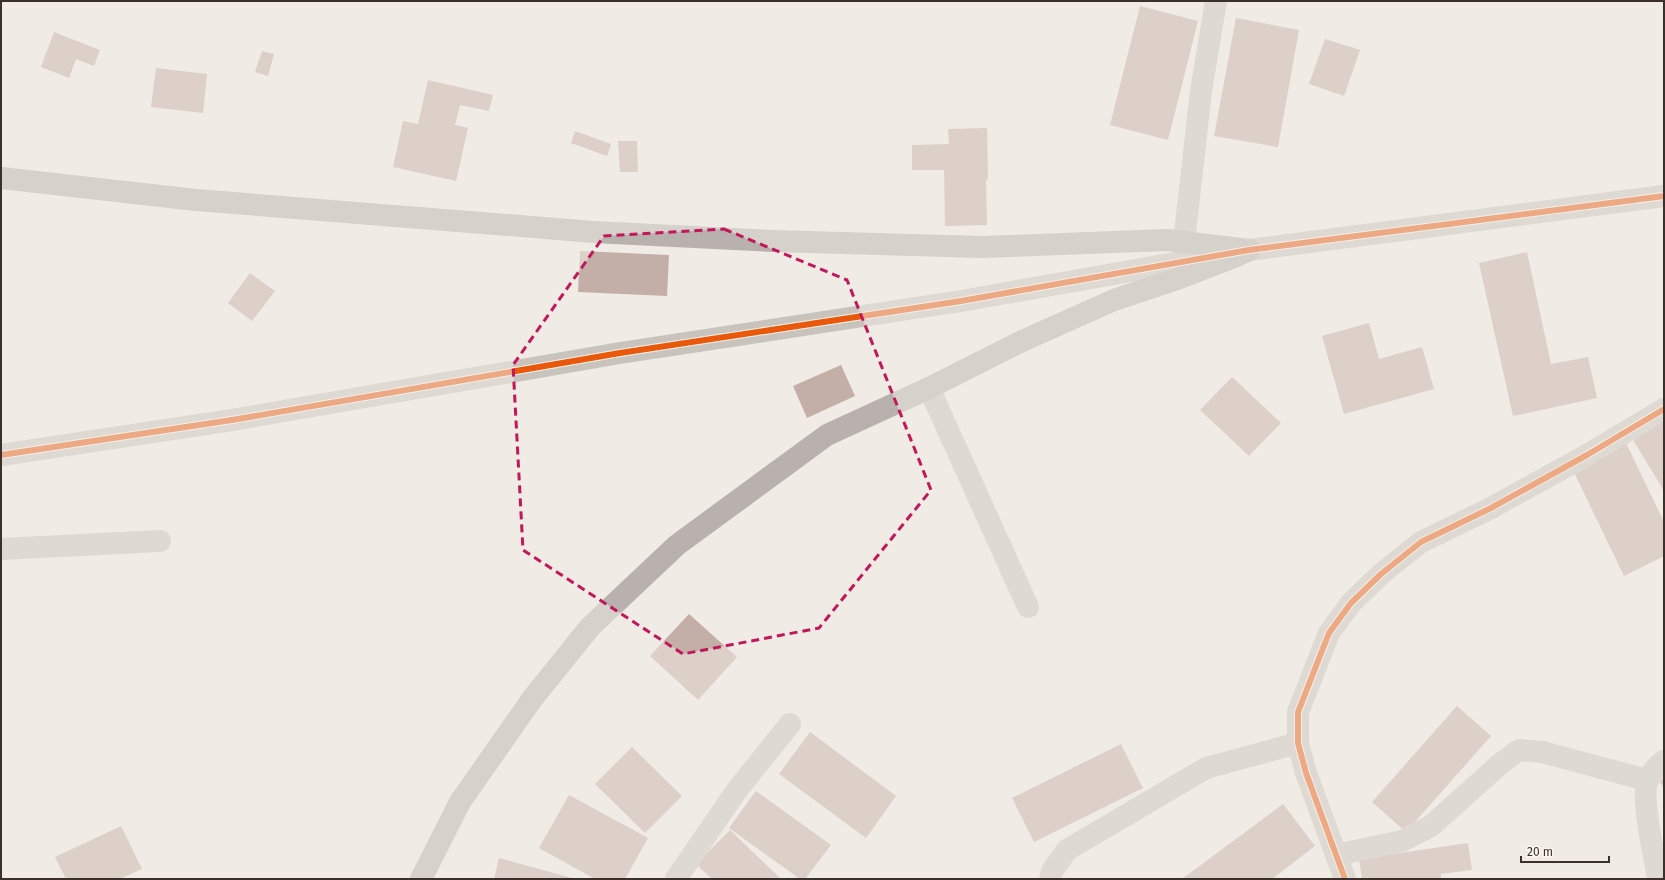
<svg xmlns="http://www.w3.org/2000/svg" width="1665" height="880" font-family="'Fira Sans',sans-serif">
<style>
.building{fill:#c3afa7}
.lines{fill:none;stroke-linecap:round;stroke-linejoin:round}
.minor{stroke:#c9c3be;stroke-width:22}
.major{stroke:#b8b1ad;stroke-width:22}
.cycleway-casing{stroke:#fbf5ee;stroke-width:8}
.cycleway{stroke:#e8590c;stroke-width:6}
.marked{fill:none;stroke:#c2185b;stroke-width:3;stroke-dasharray:8 5;stroke-linejoin:round}
</style>
<rect width="100%" height="100%" fill="#f0ebe5"/>
<g class="building">
<path d="M 1140,6 L 1198,21 L 1168,140 L 1110,125 Z"/>
<path d="M 1236,18 L 1299,30 L 1278,147 L 1214,136 Z"/>
<path d="M 54,32 L 100,50 L 94,66 L 76,59 L 69,78 L 41,67 Z"/>
<path d="M 1325,39 L 1360,50 L 1344,96 L 1309,84 Z"/>
<path d="M 262,51 L 274,54 L 268,76 L 255,72 Z"/>
<path d="M 156,68 L 207,74 L 203,113 L 151,107 Z"/>
<path d="M 428,80 L 493,95 L 489,111 L 460,105 L 455,125 L 468,128 L 456,181 L 393,167 L 403,121 L 418,124 Z"/>
<path d="M 987,128 L 988,179 L 986,180 L 987,225 L 945,226 L 944,170 L 912,170 L 912,145 L 949,144 L 948,129 Z"/>
<path d="M 575,131 L 611,144 L 607,156 L 571,143 Z"/>
<path d="M 618,141 L 637,141 L 638,172 L 620,172 Z"/>
<path d="M 580,251 L 669,255 L 667,296 L 578,292 Z"/>
<path d="M 1527,252 L 1551,364 L 1588,357 L 1597,398 L 1513,416 L 1479,263 Z"/>
<path d="M 250,273 L 275,291 L 252,321 L 228,303 Z"/>
<path d="M 1369,323 L 1379,359 L 1422,347 L 1434,389 L 1344,414 L 1322,336 Z"/>
<path d="M 841,365 L 855,396 L 807,418 L 793,386 Z"/>
<path d="M 1232,377 L 1281,423 L 1249,456 L 1200,410 Z"/>
<path d="M 1664,419 L 1664,491 L 1632,438 Z"/>
<path d="M 1625,441 L 1664,522 L 1664,556 L 1624,576 L 1571,466 Z"/>
<path d="M 689,614 L 737,657 L 698,700 L 650,656 Z"/>
<path d="M 1457,706 L 1491,736 L 1406,832 L 1372,802 Z"/>
<path d="M 810,732 L 896,796 L 866,838 L 779,774 Z"/>
<path d="M 1121,744 L 1143,788 L 1034,842 L 1012,798 Z"/>
<path d="M 632,747 L 682,796 L 645,833 L 595,784 Z"/>
<path d="M 1664,778 L 1664,789 L 1659,781 Z"/>
<path d="M 756,791 L 831,845 L 805,879 L 800,879 L 729,828 Z"/>
<path d="M 569,795 L 648,838 L 625,879 L 595,879 L 539,848 Z"/>
<path d="M 1283,804 L 1315,846 L 1272,879 L 1182,879 Z"/>
<path d="M 121,826 L 142,869 L 120,879 L 66,879 L 55,857 Z"/>
<path d="M 730,830 L 781,879 L 712,879 L 696,864 Z"/>
<path d="M 1468,843 L 1472,870 L 1441,874 L 1441,879 L 1362,879 L 1359,859 Z"/>
<path d="M 499,858 L 576,879 L 494,879 Z"/>
</g>
<g class="lines">
<g class="minor">
<path d="M 1184,242 L 1201,91 L 1216,1"/>
<path d="M 929,388 L 1028,607"/>
<path d="M 1,455 L 232,420 L 620,353 L 961,301 L 1249,250 L 1664,196"/>
<path d="M 1,549 L 160,541"/>
<path d="M 1336,855 L 1402,841 L 1431,826 L 1500,764 L 1519,750 L 1542,752 L 1647,780"/>
<path d="M 676,879 L 737,790 L 790,724"/>
<path d="M 1050,879 L 1052,871 L 1067,850 L 1206,768 L 1298,743"/>
<path d="M 1345,879 L 1306,773 L 1298,743 L 1298,712 L 1329,633 L 1351,603 L 1381,574 L 1421,542 L 1491,508 L 1587,455 L 1664,409"/>
<path d="M 1658,879 C 1655,859 1640,795 1648,780 C 1651,773 1658,764 1664,761"/>
</g>
<g class="major">
<path d="M 1,178 L 196,200 L 594,232 L 772,241 L 982,247 L 1167,240 L 1249,250"/>
<path d="M 421,879 L 460,802 L 532,699 L 590,627 L 677,545 L 827,435 L 929,388 L 1020,342 L 1114,300 L 1177,279 L 1237,256 L 1249,250"/>
</g>
<g class="cycleway-casing">
<g id="cycleway">
<path d="M 1,455 L 232,420 L 620,353 L 961,301 L 1249,250 L 1664,196"/>
<path d="M 1345,879 L 1306,773 L 1298,743 L 1298,712 L 1329,633 L 1351,603 L 1381,574 L 1421,542 L 1491,508 L 1587,455 L 1664,409"/>
</g>
</g>
<use href="#cycleway" class="cycleway"/>
</g>
<path d="M0 0H1665V880H0ZM 724,229 L 847,280 L 931,490 L 819,628 L 683,654 L 523,550 L 513,365 L 604,236 Z" fill="#f0ebe5" fill-opacity=".55" fill-rule="evenodd"/>
<path class="marked" d="M 724,229 L 847,280 L 931,490 L 819,628 L 683,654 L 523,550 L 513,365 L 604,236 Z"/>
<rect width="1665" height="880" fill="none" stroke="#3b302b" stroke-width="4"/>
<path d="M1521 856v6h88v-6" fill="none" stroke="#3b302b" stroke-width="2"/>
<text x="1527" y="856" font-size="12" fill="#3b302b" stroke="#fbf5ee" stroke-width="3" paint-order="stroke">20 m</text>
</svg>
